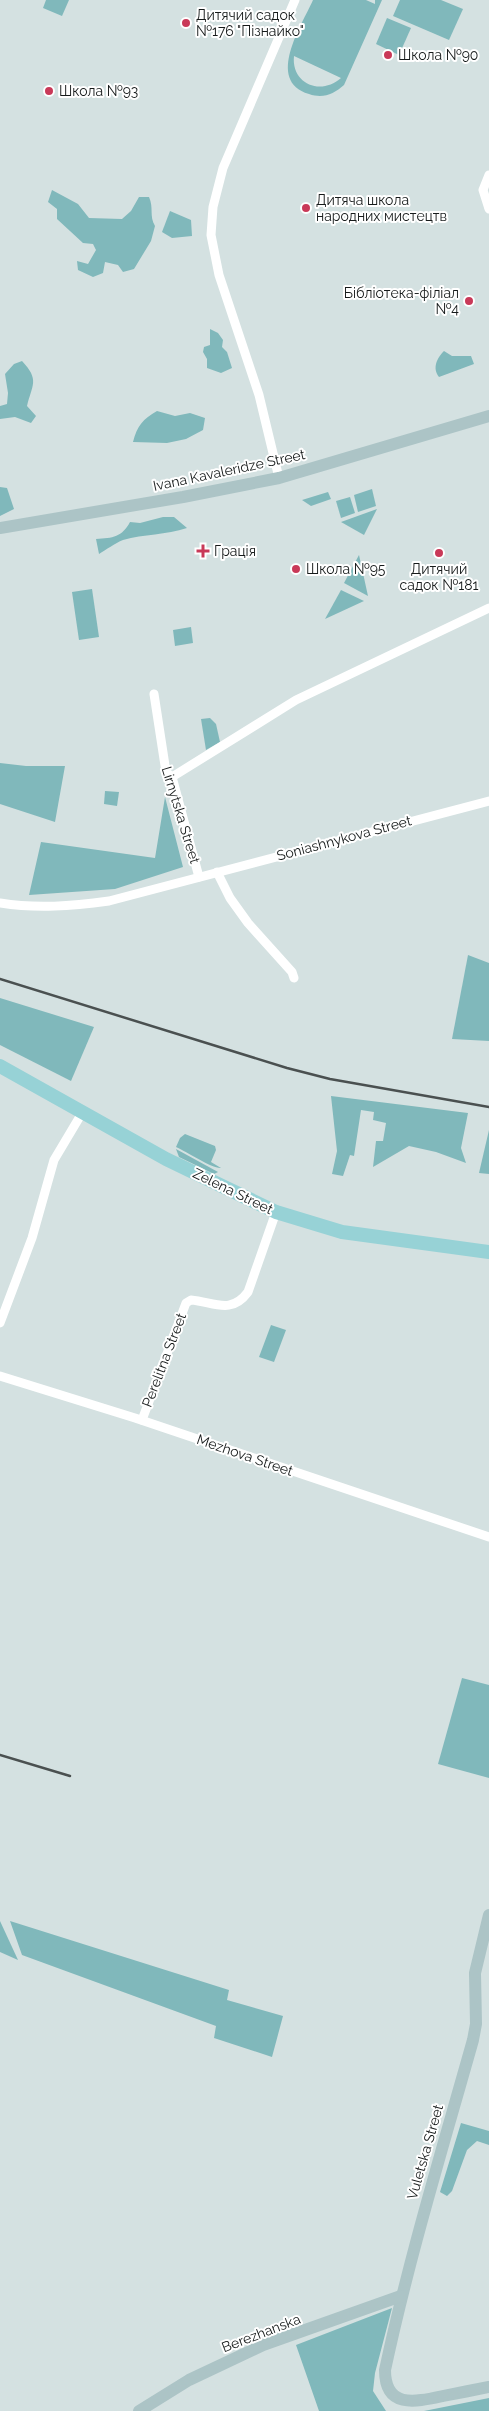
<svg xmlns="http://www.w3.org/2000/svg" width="489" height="2411" font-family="Raleway,sans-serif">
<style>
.green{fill:#80b8bb;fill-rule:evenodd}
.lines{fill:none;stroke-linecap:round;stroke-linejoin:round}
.street{stroke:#fff;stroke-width:9}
.secondary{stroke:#acc4c6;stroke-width:12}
.primary{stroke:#97d2d6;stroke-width:14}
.rail{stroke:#4a5050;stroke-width:2.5}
.poi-dot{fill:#c93958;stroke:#fff;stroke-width:2}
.labels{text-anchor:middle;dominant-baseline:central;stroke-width:4;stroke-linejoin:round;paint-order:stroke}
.poi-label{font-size:14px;fill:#161a1a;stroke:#fff;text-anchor:start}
.street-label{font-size:14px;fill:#161a1a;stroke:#fff}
</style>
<rect width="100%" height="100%" fill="#d4e1e1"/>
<g class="green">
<path d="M 46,0 L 69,0 L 62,16 L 43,8 Z"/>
<path d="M 313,0 L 366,0 L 375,4 L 375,0 L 382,0 L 344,85 C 334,94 323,99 309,94 C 265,81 302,25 313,0 ZM 294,56 L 341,78 C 321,96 291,84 294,56 Z"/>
<path d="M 400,0 L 441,0 L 463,9 L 449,40 L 393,16 Z"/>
<path d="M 387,18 L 411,28 L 399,55 L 376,44 Z"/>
<path d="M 52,190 L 78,204 L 89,218 L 122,219 L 131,211 L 139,197 L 149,197 C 154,208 149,216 155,226 L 151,241 L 134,269 L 123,272 L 118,265 L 105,262 L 103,273 L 93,277 L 78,270 L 77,261 L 88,264 L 96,250 L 93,244 L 83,243 L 57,219 L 57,209 L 48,202 Z"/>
<path d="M 170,211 L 191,220 L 192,236 L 172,238 L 162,232 Z"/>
<path d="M 210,329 L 218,333 L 223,340 L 222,347 L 227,352 L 232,368 L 221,373 L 207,368 L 207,359 L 203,352 L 204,347 L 210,345 Z"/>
<path d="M 444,351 L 452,356 L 471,356 L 474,364 L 439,377 C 432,368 437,358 444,351 Z"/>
<path d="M 22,361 C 40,380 32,385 27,406 L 36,416 L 31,423 L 15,417 L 0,419 L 0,406 L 7,404 L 8,393 L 5,374 L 14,364 Z"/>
<path d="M 157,411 L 175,416 L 190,413 L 205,418 L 203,430 L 186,439 L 167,443 L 133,442 C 137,426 143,419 157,411 Z"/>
<path d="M 0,487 L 7,488 L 14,509 L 0,516 Z"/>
<path d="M 372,489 L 376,506 L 358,512 L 354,495 Z"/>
<path d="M 328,492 L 331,499 L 311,506 L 302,500 Z"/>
<path d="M 350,497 L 355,513 L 341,518 L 336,501 Z"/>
<path d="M 377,509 L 364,535 L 341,522 Z"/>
<path d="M 163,517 L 174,517 L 187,528 C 166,535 144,534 123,540 C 115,543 106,550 99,554 L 96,539 C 113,538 122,537 130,522 L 140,523 Z"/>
<path d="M 359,555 L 368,596 L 344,583 Z"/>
<path d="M 92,589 L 99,637 L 79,640 L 72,592 Z"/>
<path d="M 341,590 L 364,601 L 325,619 Z"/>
<path d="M 191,627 L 193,643 L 175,646 L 173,630 Z"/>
<path d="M 210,718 L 216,724 L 220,742 L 206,750 L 201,719 Z"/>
<path d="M 0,763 L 26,766 L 65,766 L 55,822 L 0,804 Z"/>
<path d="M 105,791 L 119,792 L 117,806 L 104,804 Z"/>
<path d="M 165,797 L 183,867 L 115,889 L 29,895 L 41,842 L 155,858 Z"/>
<path d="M 468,955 L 489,963 L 489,1041 L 452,1039 Z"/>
<path d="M 0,998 L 94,1027 L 71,1081 L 0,1045 Z"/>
<path d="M 331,1096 L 468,1113 L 461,1148 L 466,1163 L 436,1152 L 409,1146 L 373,1167 L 376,1141 L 383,1141 L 386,1123 L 373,1120 L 374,1112 L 361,1110 L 354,1156 L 350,1155 L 343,1176 L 332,1174 L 337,1151 Z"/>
<path d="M 489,1130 L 489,1174 L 479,1173 Z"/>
<path d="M 185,1134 L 215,1146 L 216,1150 L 211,1162 L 221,1168 C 213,1169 187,1152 176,1147 L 180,1138 Z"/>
<path d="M 176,1149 L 218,1172 L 214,1174 L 179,1157 Z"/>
<path d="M 271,1325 L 286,1330 L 274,1362 L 259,1357 Z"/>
<path d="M 462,1678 L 489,1685 L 489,1778 L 438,1764 Z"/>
<path d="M 0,1921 L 18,1960 L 0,1952 Z"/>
<path d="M 10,1921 L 229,1990 L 227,2000 L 283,2016 L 272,2057 L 214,2038 L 216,2026 L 22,1955 Z"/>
<path d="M 461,2123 L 489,2131 L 489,2145 L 477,2141 L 467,2150 L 452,2191 L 447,2196 L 440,2192 Z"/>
<path d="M 392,2308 L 375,2373 L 373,2391 L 386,2411 L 319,2411 L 296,2345 Z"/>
<path d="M 489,2398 L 489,2411 L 424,2411 Z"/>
</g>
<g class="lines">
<g class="street">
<path d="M 489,175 L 483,190 L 489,209"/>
<path d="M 279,478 L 259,395 L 219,275 L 211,235 L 213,207 L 223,168 L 295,0"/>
<path d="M 154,694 L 166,772 L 172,777 L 199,877"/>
<path d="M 172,777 L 296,700 L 489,608"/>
<path d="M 217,872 L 230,898 L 248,923 L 292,972 L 294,978"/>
<path d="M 0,903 C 37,909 72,906 109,901 L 489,801"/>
<path d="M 0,1323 L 32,1238 L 54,1160 L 82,1113"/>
<path d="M 0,1376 L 135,1418 L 489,1537"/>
<path d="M 142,1420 L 186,1303 L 191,1300 C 214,1302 231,1315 248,1292 L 276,1212"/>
</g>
<g class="secondary">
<path d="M 0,528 L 183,497 L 279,478 L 489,416"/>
<path d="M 489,1915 L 475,1973 L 476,2024 L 473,2040 C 442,2150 409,2258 385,2370 C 385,2409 415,2402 443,2396 C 458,2393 474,2390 489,2387"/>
<path d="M 139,2411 L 189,2380 L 263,2345 L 401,2296"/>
</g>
<path class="primary" d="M 0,1066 L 166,1159 L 276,1212 L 342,1232 L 489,1252"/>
<g class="rail">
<path d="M 0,979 L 287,1068 L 330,1079 L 489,1107"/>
<path d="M 0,1755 L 70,1776"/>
</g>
</g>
<g class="poi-dot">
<circle cx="186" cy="23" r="5"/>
<circle cx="388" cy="55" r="5"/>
<circle cx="49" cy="91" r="5"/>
<circle cx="306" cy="208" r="5"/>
<circle cx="469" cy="301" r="5"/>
<path d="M200.5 543.5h5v5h5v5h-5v5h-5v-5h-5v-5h5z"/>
<circle cx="439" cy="553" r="5"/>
<circle cx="296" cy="569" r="5"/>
</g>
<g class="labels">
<g class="poi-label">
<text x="196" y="15">Дитячий садок<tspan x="196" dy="16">№176 "Пізнайко"</tspan></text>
<text x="398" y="55">Школа №90</text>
<text x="59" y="91">Школа №93</text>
<text x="316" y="200">Дитяча школа<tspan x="316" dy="16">народних мистецтв</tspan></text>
<text x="459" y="293" text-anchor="end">Бібліотека-філіал<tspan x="459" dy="16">№4</tspan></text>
<text x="214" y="551">Грація</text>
<text x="306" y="569">Школа №95</text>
<text x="439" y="569" text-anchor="middle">Дитячий<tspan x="439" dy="16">садок №181</tspan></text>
</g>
<g class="street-label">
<text transform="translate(229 470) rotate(-12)">Ivana Kavaleridze Street</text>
<text transform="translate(181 815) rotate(73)">Lirnytska Street</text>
<text transform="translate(344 838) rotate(-15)">Soniashnykova Street</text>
<text transform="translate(233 1191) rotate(26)">Zelena Street</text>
<text transform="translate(164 1360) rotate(-69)">Perelitna Street</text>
<text transform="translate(245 1455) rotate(19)">Mezhova Street</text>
<text transform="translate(425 2152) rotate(-74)">Vuletska Street</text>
<text transform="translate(261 2333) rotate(-21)">Berezhanska</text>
</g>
</g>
</svg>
